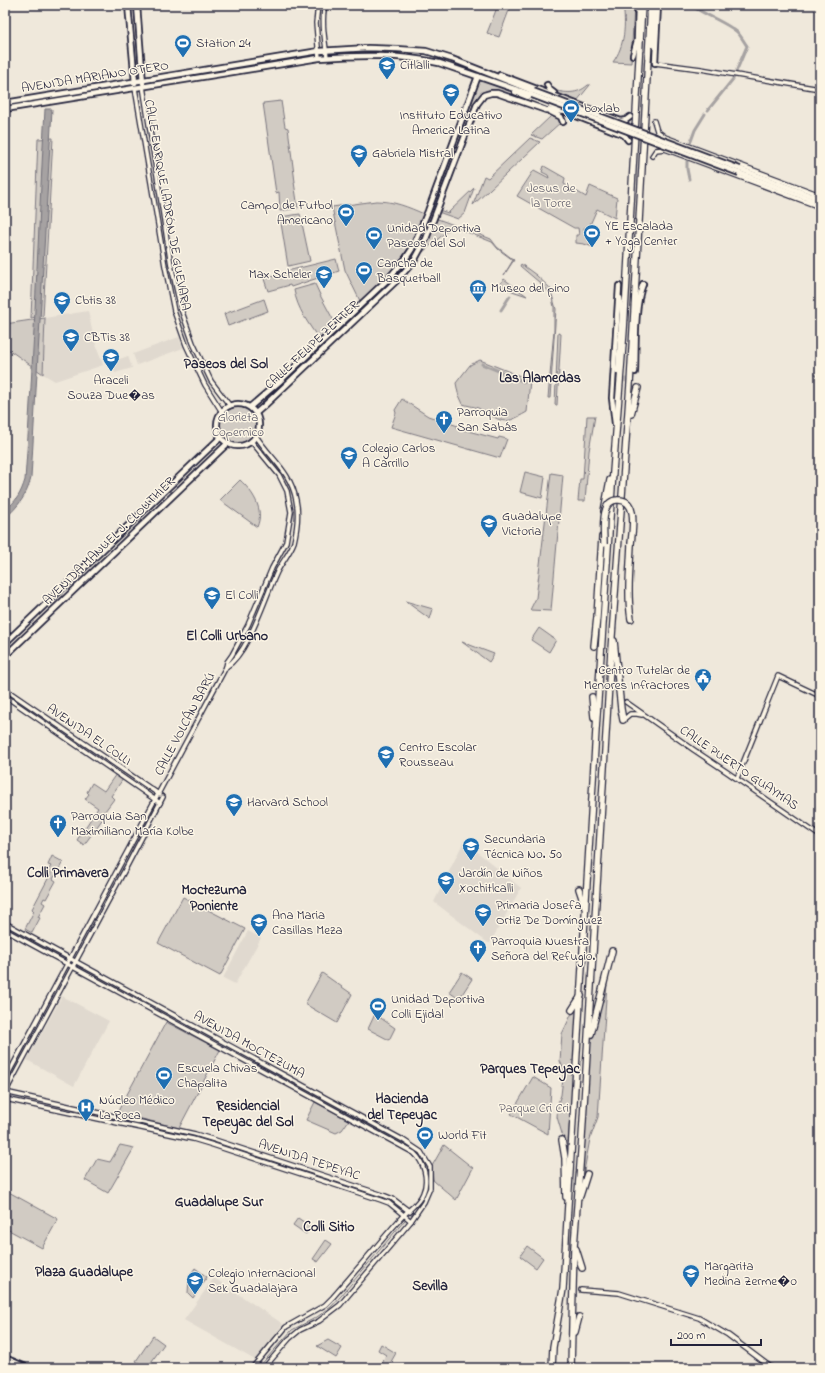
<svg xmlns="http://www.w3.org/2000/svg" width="825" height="1373" font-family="'Indie Flower',sans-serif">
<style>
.built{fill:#e0d9cf}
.green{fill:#d1cbc3;stroke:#7a767f}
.water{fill:#a6a2a2;stroke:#716f79}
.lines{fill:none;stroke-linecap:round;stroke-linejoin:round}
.stream{stroke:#716f79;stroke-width:1}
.canal{stroke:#a6a2a2;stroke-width:3}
.major-tunnel{stroke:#c6c0bb;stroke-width:4.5;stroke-dasharray:4.5 2;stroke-linecap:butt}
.minor-casing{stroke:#22223b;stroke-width:6}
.major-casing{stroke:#22223b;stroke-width:8}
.highway-casing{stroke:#22223b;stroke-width:8}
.minor{stroke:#fcf5e5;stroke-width:3.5}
.major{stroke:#fcf5e5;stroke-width:4.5}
.highway{stroke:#fcf5e5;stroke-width:5.5}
.major-bridge-casing{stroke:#22223b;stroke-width:8;stroke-linecap:butt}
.highway-bridge-casing{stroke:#22223b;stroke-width:8;stroke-linecap:butt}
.major-bridge{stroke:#fcf5e5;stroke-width:4.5}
.highway-bridge{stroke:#fcf5e5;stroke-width:5.5}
.labels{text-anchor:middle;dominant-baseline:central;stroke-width:3;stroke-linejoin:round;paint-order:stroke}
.poi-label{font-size:13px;fill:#22223b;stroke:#fcf5e5;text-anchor:start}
.street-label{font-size:13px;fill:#22223b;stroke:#fcf5e5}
.park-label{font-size:13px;fill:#575564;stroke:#fcf5e5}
.neighbourhood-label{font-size:14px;font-weight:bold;fill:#22223b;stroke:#fcf5e5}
</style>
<rect width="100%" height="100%" fill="#efe8db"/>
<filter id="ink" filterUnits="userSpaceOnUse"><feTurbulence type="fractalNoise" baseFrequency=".025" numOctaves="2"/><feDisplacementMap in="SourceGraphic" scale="8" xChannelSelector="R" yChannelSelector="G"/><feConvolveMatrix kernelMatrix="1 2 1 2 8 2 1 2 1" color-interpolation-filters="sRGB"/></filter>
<g filter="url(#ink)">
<g class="built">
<path d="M 88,311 L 94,339 L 103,365 L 55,381 L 43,374 L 45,318 Z"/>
<path d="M 179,337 L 183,348 L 137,365 L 133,354 Z"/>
<path d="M 128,356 L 132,368 L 115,373 L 111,362 Z"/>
<path d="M 464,841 L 521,888 L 490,943 L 488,943 L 434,902 Z"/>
<path d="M 248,931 L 261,938 L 235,984 L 223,978 Z"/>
<path d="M 62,996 L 109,1021 L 74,1086 L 27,1060 Z"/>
<path d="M 214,1278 L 283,1324 L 255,1360 L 184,1320 Z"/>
</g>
<g class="green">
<path d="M 498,5 L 511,5 L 499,37 L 487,33 Z"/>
<path d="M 623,5 L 634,5 L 631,63 L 613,62 C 625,46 626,24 623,5 Z"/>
<path d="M 479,79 L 514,93 L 516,96 C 496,89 484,83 473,105 L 470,104 Z"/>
<path d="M 588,85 L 590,85 L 577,101 L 557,93 L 552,90 C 566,93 577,95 588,85 Z"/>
<path d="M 281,101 L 285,127 L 288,128 L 295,182 L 294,182 L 298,208 L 280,211 L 279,192 L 276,193 L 263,103 Z"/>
<path d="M 467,110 L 470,112 L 453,159 L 450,158 Z"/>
<path d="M 551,116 L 561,120 L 561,122 L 542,139 L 531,135 Z"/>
<path d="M 53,138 L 43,316 L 31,318 L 38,139 Z"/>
<path d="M 530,138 L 540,142 L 473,205 L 484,176 L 488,178 Z"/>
<path d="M 449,161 L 452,162 L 434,210 L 431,209 Z"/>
<path d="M 544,166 L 565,178 L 564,184 L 586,197 L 590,186 L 617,198 L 615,218 L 597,209 L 589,227 L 584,228 L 584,230 L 598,235 L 593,247 L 584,244 L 576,243 L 576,235 L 579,235 L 578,228 L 574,228 L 517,196 L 534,170 L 549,178 L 548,175 L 542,172 Z"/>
<path d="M 474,188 L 465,213 L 458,219 L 438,212 L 439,210 L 448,213 Z"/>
<path d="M 376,201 C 394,201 408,207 424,214 C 421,222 418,232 413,240 C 400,264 380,282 360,301 L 345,270 L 332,207 Z"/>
<path d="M 300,214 L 310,261 L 288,266 L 280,217 Z"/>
<path d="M 429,216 L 431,218 C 425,236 417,253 405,267 L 306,362 L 304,362 L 412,252 L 419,239 Z"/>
<path d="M 435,218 L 454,225 L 422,253 L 421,252 Z"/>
<path d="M 458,226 L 491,239 L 497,247 L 514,260 L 504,275 L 513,260 L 498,249 L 492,242 L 457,228 Z"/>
<path d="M 336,259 L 339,271 L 291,287 L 290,285 L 268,291 L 264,279 L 287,273 L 287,271 Z"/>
<path d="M 521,264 L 536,275 L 550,288 L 556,309 L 550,398 L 548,398 L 554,330 L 554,307 L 552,298 L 546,288 L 520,266 Z"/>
<path d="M 504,279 L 527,296 L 500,287 L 501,283 Z"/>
<path d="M 315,284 L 321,297 L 335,323 L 319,339 C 309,325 297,308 294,290 Z"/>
<path d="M 264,299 L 268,311 L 228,326 L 224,314 Z"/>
<path d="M 45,318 L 43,374 L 5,347 L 5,324 Z"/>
<path d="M 558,333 L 561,334 L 557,405 L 555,405 Z"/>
<path d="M 480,360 L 530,380 L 527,412 C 501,427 503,421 478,408 C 473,406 468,406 463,404 L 458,393 L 456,383 L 470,365 Z"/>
<path d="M 299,365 L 301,365 L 301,367 L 257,409 L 255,407 Z"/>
<path d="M 402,399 L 428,416 L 458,426 L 457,428 L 498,439 L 499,437 L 507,439 L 500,458 L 391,427 L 396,413 L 395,410 Z"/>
<circle cx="238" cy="425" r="18"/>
<path d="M 587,416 L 595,416 L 589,451 L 585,501 L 578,501 L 580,479 L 583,479 Z"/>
<path d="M 525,472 L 545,477 L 542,498 L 520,492 Z"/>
<path d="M 551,473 L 563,475 L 551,611 L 530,610 L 536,598 Z"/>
<path d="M 240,480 C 252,491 265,509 257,527 L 220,500 Z"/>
<path d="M 405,601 L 433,609 L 430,619 Z"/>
<path d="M 539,628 L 556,640 L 549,652 L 531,640 Z"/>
<path d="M 462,642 L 494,654 L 489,662 Z"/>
<path d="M 116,774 L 123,779 L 111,796 L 114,799 L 102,815 L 104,817 L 84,845 L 77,840 L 98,808 L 85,799 L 89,794 L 87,792 L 92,783 L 104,791 Z"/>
<path d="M 52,856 L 63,862 L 53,879 L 56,881 L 46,899 L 44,898 L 42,902 L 45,904 L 38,917 L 40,918 L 32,933 L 25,929 L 34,911 L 32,909 L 51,873 L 48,871 L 51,866 L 48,865 Z"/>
<path d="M 183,897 L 245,929 L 220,976 L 158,943 Z"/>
<path d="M 608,969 L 598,1117 L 590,1139 L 580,1193 L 590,1046 Z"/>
<path d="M 462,972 L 472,979 L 459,999 L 449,992 Z"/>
<path d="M 322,973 L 352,994 L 337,1023 L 305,1004 Z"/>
<path d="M 578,1005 L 567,1156 L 566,1147 L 557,1117 L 558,1103 L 561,1095 L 564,1070 L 560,1061 L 562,1034 L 571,1015 Z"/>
<path d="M 375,1014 L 395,1028 L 389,1040 L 368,1029 Z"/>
<path d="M 166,1022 L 220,1050 L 179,1128 L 117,1113 Z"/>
<path d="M 533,1077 L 551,1088 L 548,1134 L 511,1114 Z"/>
<path d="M 315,1102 L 349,1120 L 342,1130 L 336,1133 L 306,1120 Z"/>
<path d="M 120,1145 L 134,1148 L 108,1193 L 85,1180 L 97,1159 L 110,1162 Z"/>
<path d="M 444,1145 L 473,1168 L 456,1200 L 434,1181 L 433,1179 L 432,1166 Z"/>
<path d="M 5,1190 L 58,1219 L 42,1248 L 5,1228 Z"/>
<path d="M 298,1218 L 311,1227 L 306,1234 L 293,1225 Z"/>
<path d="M 326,1240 L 332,1244 L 318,1262 L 313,1259 Z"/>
<path d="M 527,1246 L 543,1258 L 536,1268 L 520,1256 Z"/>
<path d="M 195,1268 L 207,1277 L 193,1298 L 188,1293 L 189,1277 Z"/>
<path d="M 153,1336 L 164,1344 L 147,1368 L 146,1368 L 136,1361 Z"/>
<path d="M 328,1340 L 342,1348 L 336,1358 L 317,1346 Z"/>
<path d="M 381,1344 L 396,1353 L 388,1367 L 382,1364 L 386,1355 L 378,1350 Z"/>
</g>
<path class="water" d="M 45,109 L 52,109 L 31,478 C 27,495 18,507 5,518 L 5,510 C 16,502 21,493 25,480 C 34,357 38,233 45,109 Z"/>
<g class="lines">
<g class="stream">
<path d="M 815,374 L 820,378"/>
<path d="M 258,1368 L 292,1330 L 317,1317 L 331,1307 L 341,1296 L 405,1220"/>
</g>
<g class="canal">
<path d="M 691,5 C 704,15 728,23 738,33 C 741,36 744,42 747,46 L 733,79 L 708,110"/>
<path d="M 691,141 L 695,130 L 705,114"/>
<path d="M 687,161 L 687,169 L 689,179"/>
<path d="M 501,310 L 510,296"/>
<path d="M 482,364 L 525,382"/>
</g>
<path class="major-tunnel" d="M 619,376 L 624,380 C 630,380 634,378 635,372"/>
<g class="minor-casing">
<g id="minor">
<path d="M 318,5 L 316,23 L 319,58"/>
<path d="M 325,5 C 321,22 325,40 327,57"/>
<path d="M 655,63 L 701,69 L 820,89"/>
<path d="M 143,86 L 171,265 L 181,309 L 193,343 L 211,381 L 230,406"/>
<path d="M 135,88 L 165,266 L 174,311 L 186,345 L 205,385 L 222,412"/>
<path d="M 654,121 L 657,131 L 665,137 L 820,195"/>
<path d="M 652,156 L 656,150 L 665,149 L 820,207"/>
<path d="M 226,667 C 249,653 265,597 277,572 C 282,562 290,553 294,542 C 297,529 299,513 296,500 C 291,472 271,459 256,436"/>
<path d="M 5,689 L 160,795"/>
<path d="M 5,696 L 160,803"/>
<path d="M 626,702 L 694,750 L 727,772 L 820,836"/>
<path d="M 623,720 L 630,714 L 637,714 L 642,715"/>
<path d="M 737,778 L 778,676 L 820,696"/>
<path d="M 5,923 L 403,1140 L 421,1152 L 430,1167 L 430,1188 L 424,1202 L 411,1221 L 340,1305 L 319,1321 L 300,1330 L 289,1339 L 264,1368"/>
<path d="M 5,930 L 414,1153 C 424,1162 429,1180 423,1193 C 419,1204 409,1209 401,1218 C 378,1244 356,1271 333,1297 L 325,1305 L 286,1327 L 252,1368"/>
<path d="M 5,1080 L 226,667 L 227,662 L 232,655 L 248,625 L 272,568 L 286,542 L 291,512 L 287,491 L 279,475 L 251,441"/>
<path d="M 5,1092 L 195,1134 L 215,1140 L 383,1195 L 393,1199 L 410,1212"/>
<path d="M 5,1093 L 128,864 L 163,797"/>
<path d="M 5,1099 L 193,1139 L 213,1145 L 381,1200 L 389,1203 L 411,1221"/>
<path d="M 581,1290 L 619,1293 L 699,1318 L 728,1335 L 772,1368"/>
</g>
</g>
<g class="major-casing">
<g id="major">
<path d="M 128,5 L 135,83"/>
<path d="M 137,5 L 143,83"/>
<path d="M 653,45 L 654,5"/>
<path d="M 633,55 L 637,40 L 638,5"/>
<path d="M 655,63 L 658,5"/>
<path d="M 500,75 L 621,121 L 626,120 L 630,117"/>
<path d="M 547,85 L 550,90 L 554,93"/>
<path d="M 515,92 L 622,134 L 625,136 L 628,140"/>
<path d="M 5,103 L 319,51 L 368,48 L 397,49 L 426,51 L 452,59 L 533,91"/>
<path d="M 5,109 L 319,58 C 359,55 400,54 439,63 L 532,95"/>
<path d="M 551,112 L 561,117 L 563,122"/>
<path d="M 740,169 L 820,199"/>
<path d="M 739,173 L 820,203"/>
<path d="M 618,372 L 622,314 L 620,298"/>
<path d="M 635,372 C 636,348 634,305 643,284"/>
<circle cx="238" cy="425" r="21"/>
<path d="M 250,407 L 279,382 L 389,278 L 406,258 L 412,249 L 428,211 L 478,76"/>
<path d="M 256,413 L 264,406 L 396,281 L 414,261 L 426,239 L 477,104 L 484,95 L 491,93 L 497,93 L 546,110 L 567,112"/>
<path d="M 615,424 L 612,398 L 619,286"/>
<path d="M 5,643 L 221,437"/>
<path d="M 5,656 L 228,443"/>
<path d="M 5,1358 L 28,1368"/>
</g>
</g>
<g class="highway-casing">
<g id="highway">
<path d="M 631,414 L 638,388"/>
<path d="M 604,511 L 610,480"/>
<path d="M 631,619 C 627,594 630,569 631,544"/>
<path d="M 614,641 L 621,709 L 623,720"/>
<path d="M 594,646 L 597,617 L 602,537"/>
<path d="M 592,697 L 594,717"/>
<path d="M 579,889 L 585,907"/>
<path d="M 572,1010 L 581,996"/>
<path d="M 591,1034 L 612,951"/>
<path d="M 562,1140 L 565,1158 L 566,1197"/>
<path d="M 580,1196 L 587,1174"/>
<path d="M 576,1249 L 582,1268"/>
<path d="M 575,1332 L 579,1317"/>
<path d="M 552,1368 L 553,1347 L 563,1289 L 596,730 L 613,472 L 624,330 L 642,5"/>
<path d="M 571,1368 L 574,1247 L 582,1138 L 611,650 L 630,384 L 651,5"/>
</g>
</g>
<use href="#minor" class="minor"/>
<use href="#major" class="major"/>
<use href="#highway" class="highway"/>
<g class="major-bridge-casing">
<g id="major-bridge">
<path d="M 533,91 L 740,169"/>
<path d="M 532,95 L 739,173"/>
</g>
</g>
<g class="highway-bridge-casing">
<path id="highway-bridge" d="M 604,544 C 604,533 602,519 606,509 C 607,504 612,500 617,500 C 639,498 632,531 631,544"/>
</g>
<use href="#major-bridge" class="major-bridge"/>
<use href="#highway-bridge" class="highway-bridge"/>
</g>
</g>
<defs>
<g id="stadium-pin" transform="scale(0.9)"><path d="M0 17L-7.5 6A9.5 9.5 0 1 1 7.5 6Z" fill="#1f6fb2" stroke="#fcf5e5"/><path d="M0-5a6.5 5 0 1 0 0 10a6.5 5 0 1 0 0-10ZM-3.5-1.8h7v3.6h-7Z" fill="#fff"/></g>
<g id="school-pin" transform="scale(0.9)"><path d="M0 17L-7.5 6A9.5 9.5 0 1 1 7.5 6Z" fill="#1f6fb2" stroke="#fcf5e5"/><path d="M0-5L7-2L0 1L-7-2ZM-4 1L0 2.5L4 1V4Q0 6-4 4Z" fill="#fff"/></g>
<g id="museum-pin" transform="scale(0.9)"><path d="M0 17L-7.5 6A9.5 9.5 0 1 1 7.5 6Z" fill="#1f6fb2" stroke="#fcf5e5"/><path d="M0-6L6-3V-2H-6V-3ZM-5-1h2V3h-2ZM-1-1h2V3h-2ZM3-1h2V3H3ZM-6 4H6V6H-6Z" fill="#fff"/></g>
<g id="university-pin" transform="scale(0.9)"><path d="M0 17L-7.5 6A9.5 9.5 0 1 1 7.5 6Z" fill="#1f6fb2" stroke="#fcf5e5"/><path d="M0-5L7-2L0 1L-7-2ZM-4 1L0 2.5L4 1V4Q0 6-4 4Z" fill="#fff"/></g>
<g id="church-pin" transform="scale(0.9)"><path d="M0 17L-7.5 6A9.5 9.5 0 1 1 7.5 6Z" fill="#1f6fb2" stroke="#fcf5e5"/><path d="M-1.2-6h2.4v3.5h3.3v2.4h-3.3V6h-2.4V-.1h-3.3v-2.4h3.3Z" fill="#fff"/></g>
<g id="civic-pin" transform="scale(0.9)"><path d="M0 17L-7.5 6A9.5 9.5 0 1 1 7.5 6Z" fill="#1f6fb2" stroke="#fcf5e5"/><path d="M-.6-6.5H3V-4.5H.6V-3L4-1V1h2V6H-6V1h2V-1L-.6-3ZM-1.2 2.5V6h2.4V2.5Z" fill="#fff"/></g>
<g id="hospital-pin" transform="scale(0.9)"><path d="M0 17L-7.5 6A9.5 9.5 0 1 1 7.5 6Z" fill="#1f6fb2" stroke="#fcf5e5"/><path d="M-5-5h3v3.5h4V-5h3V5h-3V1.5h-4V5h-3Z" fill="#fff"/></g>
</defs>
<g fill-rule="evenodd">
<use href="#stadium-pin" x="183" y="43"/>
<use href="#school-pin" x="387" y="65"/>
<use href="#school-pin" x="451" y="92"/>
<use href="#stadium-pin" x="571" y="108"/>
<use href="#school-pin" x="359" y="153"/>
<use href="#stadium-pin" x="346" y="212"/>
<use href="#stadium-pin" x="592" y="233"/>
<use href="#stadium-pin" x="374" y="235"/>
<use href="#stadium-pin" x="364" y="270"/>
<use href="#school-pin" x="324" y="274"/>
<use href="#museum-pin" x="478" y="288"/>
<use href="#university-pin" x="62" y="300"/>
<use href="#school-pin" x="71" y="337"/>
<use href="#school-pin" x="111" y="357"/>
<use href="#church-pin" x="444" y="419"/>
<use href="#school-pin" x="349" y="455"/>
<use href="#school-pin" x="489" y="523"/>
<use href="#school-pin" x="212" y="595"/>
<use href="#civic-pin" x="703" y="677"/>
<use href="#school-pin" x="386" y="754"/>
<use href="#school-pin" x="234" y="802"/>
<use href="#church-pin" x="58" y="823"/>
<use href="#school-pin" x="471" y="846"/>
<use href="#school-pin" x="446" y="880"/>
<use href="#school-pin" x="483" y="912"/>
<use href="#school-pin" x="259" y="922"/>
<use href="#church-pin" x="478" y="948"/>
<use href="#stadium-pin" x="378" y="1006"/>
<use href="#stadium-pin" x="164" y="1075"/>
<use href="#hospital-pin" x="86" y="1107"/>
<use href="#stadium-pin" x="425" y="1135"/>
<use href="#school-pin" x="691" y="1273"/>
<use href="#university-pin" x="195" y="1280"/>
</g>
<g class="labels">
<g class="poi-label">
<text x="196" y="43">Station 24</text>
<text x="400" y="65">Citlalli</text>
<text x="584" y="108">boxlab</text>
<text x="451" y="115" text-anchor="middle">Instituto Educativo<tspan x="451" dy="15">America Latina</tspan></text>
<text x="372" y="153">Gabriela Mistral</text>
<text x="333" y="205" text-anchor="end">Campo de Futbol<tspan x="333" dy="15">Americano</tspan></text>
<text x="605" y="226">YE Escalada<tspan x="605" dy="15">+ Yoga Center</tspan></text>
<text x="387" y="228">Unidad Deportiva<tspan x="387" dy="15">Paseos del Sol</tspan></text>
<text x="377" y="263">Cancha de<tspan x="377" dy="15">Basquetball</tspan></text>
<text x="311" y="274" text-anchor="end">Max Scheler</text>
<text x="491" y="288">Museo del pino</text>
<text x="75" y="300">Cbtis 38</text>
<text x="84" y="337">CBTis 38</text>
<text x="111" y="380" text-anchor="middle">Araceli<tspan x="111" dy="15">Souza Due�as</tspan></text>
<text x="457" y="412">Parroquia<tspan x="457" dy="15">San Sabás</tspan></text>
<text x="362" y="448">Colegio Carlos<tspan x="362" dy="15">A Carrillo</tspan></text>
<text x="502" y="516">Guadalupe<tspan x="502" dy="15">Victoria</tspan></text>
<text x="225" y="595">El Colli</text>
<text x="690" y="670" text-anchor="end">Centro Tutelar de<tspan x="690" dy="15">Menores Infractores</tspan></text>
<text x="399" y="747">Centro Escolar<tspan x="399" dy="15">Rousseau</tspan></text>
<text x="247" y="802">Harvard School</text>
<text x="71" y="816">Parroquia San<tspan x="71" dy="15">Maximiliano María Kolbe</tspan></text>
<text x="484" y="839">Secundaria<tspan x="484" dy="15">Técnica No. 50</tspan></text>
<text x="459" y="873">Jardín de Niños<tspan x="459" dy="15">Xochitlcalli</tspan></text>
<text x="496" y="905">Primaria Josefa<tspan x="496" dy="15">Ortiz De Domínguez</tspan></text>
<text x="272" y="915">Ana Maria<tspan x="272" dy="15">Casillas Meza</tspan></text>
<text x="491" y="941">Parroquia Nuestra<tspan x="491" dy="15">Señora del Refugio.</tspan></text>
<text x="391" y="999">Unidad Deportiva<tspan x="391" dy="15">Colli Ejidal</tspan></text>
<text x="177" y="1068">Escuela Chivas<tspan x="177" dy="15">Chapalita</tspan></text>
<text x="99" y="1100">Núcleo Médico<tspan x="99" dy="15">La Roca</tspan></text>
<text x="438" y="1135">World Fit</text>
<text x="704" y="1266">Margarita<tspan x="704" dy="15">Medina Zerme�o</tspan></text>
<text x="208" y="1273">Colegio Internacional<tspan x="208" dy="15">Sek Guadalajara</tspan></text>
</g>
<g class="street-label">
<text transform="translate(95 77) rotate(-9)">AVENIDA MARIANO OTERO</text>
<text transform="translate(167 205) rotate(80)">CALLE ENRIQUE LADRÓN DE GUEVARA</text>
<text transform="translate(312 345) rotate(-43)">CALLE FELIPE ZETTER</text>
<text transform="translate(109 541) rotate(-44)">AVENIDA MANUEL J. CLOUTHIER</text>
<text transform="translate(185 724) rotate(-62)">CALLE VOLCÁN BARÚ</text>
<text transform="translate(89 735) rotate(34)">AVENIDA EL COLLI</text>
<text transform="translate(739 768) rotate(34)">CALLE PUERTO GUAYMAS</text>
<text transform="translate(249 1045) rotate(29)">AVENIDA MOCTEZUMA</text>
<text transform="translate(309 1160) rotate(18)">AVENIDA TEPEYAC</text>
</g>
<g class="park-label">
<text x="551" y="188">Jesus de<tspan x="551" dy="15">la Torre</tspan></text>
<text x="238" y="417">Glorieta<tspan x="238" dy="15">Copernico</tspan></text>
<text x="534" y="1108">Parque Cri Cri</text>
</g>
<g class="neighbourhood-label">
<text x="226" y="364">Paseos del Sol</text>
<text x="540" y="378">Las Alamedas</text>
<text x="227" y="636">El Colli Urbano</text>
<text x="68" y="873">Colli Primavera</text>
<text x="214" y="890">Moctezuma<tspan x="214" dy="16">Poniente</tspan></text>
<text x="530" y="1069">Parques Tepeyac</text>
<text x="402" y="1099">Hacienda<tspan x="402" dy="16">del Tepeyac</tspan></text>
<text x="248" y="1106">Residencial<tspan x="248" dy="16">Tepeyac del Sol</tspan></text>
<text x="219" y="1202">Guadalupe Sur</text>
<text x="329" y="1227">Colli Sitio</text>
<text x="84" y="1272">Plaza Guadalupe</text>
<text x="430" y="1286">Sevilla</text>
</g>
</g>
<rect width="825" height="1373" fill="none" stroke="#fcf5e5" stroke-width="20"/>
<rect x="10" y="10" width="805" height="1353" fill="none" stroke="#22223b" stroke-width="1.5" filter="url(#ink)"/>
<path d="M671 1339v6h90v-6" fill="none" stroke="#22223b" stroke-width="2"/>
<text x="677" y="1339" font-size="12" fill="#22223b" stroke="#fcf5e5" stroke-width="3" paint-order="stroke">200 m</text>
</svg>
